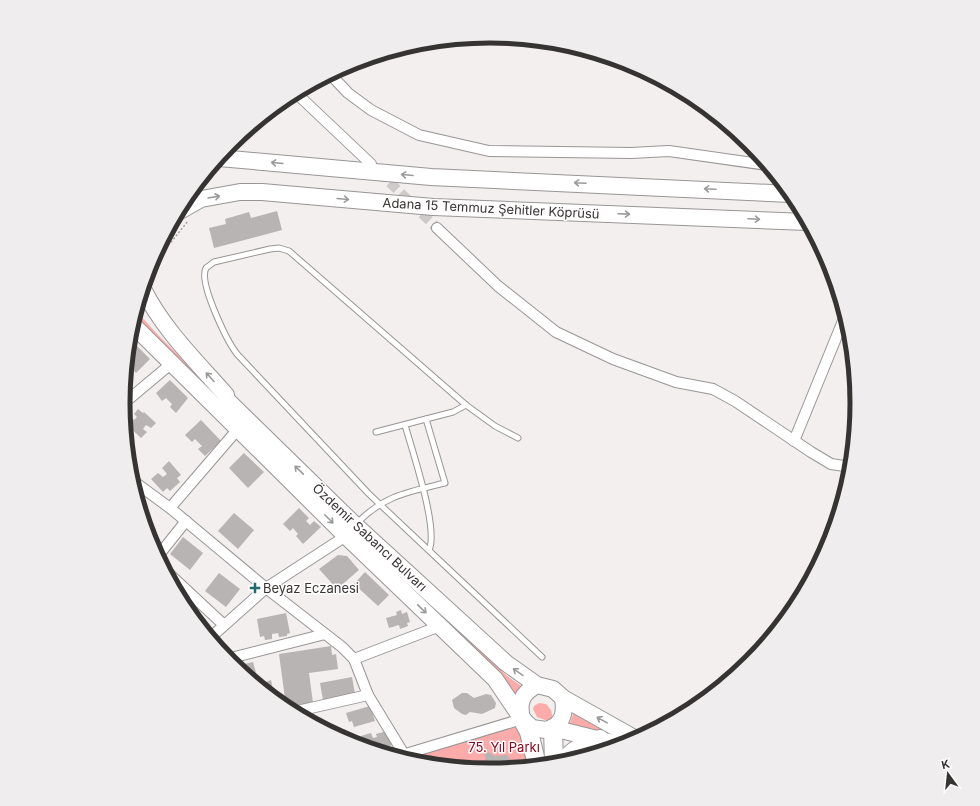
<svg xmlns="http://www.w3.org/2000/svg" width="980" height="806" font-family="Inter,sans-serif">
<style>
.green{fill:#fbaba9}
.building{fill:#b8b4b4}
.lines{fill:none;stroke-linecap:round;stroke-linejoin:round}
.street-tunnel{stroke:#cdcac9;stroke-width:10;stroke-dasharray:10 5;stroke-linecap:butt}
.lane-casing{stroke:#999595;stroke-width:7}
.street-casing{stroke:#999595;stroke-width:12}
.primary-casing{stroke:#999595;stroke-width:18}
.highway-casing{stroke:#999595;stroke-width:20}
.path{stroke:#a29f9f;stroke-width:1.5;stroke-dasharray:2 2;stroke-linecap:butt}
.lane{stroke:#fff;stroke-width:5}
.street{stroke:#fff;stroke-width:10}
.primary{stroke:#fff;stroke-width:16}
.highway{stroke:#fff;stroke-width:18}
.oneway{stroke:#9a9a99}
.poi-dot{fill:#1e6a6f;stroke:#fffdfd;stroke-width:1.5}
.labels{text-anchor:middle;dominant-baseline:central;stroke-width:3;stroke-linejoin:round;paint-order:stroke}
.street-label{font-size:13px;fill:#353433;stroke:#fffdfd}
.poi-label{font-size:13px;fill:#353433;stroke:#fffdfd;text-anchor:start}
.park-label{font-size:13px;fill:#880620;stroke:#fffdfd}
.rim{fill:none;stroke:#353433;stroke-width:5}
</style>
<rect width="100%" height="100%" fill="#f3efef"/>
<g class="green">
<path d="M 136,311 L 161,338 L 474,644 L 507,676 L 524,688 L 517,697 L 503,680 L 134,318 Z"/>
<path d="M 539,703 L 546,704 L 551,710 L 553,719 L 548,721 L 537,717 L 533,709 L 534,706 Z"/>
<path d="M 574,711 L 630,742 L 569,726 Z"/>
<path d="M 522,719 L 535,766 L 490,770 L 418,763 L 407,759 L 405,755 Z"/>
</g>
<g class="building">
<path d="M 277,211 L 282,230 L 214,248 L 209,228 L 226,224 L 225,219 L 249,212 L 251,218 Z"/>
<path d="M 137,346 L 150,359 L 136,373 L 127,364 L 128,355 Z"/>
<path d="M 170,380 L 188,398 L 176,413 L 170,407 L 172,404 L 166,398 L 162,401 L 156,393 Z"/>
<path d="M 138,409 L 143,413 L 144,412 L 156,423 L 151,428 L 146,425 L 143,429 L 147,432 L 141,438 L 125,423 L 130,417 L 134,420 L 137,417 L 134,414 Z"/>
<path d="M 201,420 L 221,441 L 205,456 L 198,449 L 202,446 L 195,439 L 192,442 L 185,435 Z"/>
<path d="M 244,453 L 264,472 L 248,488 L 229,468 Z"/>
<path d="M 169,461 L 181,475 L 177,478 L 180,482 L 170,491 L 167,488 L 163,492 L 151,479 L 158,473 L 163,477 L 167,474 L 162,468 Z"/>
<path d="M 299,508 L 309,518 L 306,521 L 310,525 L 314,521 L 321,527 L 303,544 L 296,536 L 298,534 L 293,528 L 290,531 L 283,524 Z"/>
<path d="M 234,513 L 254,530 L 238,549 L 218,531 Z"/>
<path d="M 142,514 L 146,518 L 155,543 L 152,546 Z"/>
<path d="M 183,537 L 203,553 L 190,570 L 170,554 Z"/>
<path d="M 338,555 L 347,556 L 359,570 L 337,589 L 319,569 Z"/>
<path d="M 365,572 L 389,595 L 378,606 L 354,584 Z"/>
<path d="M 219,573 L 240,589 L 226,607 L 205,591 Z"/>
<path d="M 401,610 L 402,614 L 407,612 L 410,622 L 407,623 L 408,626 L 400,629 L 399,625 L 389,628 L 386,618 L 397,615 L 396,612 Z"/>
<path d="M 286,613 L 290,633 L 287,634 L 287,636 L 279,637 L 278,633 L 272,634 L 272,639 L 265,640 L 264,636 L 260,637 L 257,619 Z"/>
<path d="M 331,646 L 332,655 L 336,654 L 338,669 L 309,673 L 313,703 L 286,706 L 279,654 Z"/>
<path d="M 253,662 L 257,676 L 249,678 L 235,666 Z"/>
<path d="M 352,677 L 355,694 L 323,700 L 320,683 Z"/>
<path d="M 271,680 L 275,699 L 258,685 Z"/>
<path d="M 462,693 L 467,693 L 474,698 L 486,694 L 491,695 L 496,703 L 495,708 L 482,714 L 470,712 L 466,715 L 462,714 L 454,708 L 452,700 Z"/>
<path d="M 370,706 L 375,721 L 354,727 L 352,721 L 349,722 L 346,713 Z"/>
<path d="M 345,729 L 348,741 L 334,734 Z"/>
<path d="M 387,731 L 393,745 L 375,750 L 364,747 L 361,736 L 371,733 L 373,738 L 377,737 L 376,734 Z"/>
<path d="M 488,752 L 495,756 L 507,755 L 512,763 L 511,768 L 493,769 L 484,762 L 486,759 L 484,755 Z"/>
</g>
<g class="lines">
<path class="street-tunnel" d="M 379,172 L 437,228"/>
<g class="lane-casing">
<g id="lane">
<path d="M 405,425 C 412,450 439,529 429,550"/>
<path d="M 376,432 L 453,412 L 466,405"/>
<path d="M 518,438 L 495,426 L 466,405 L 289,251 L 279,248 L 270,249 L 214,262 L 206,268 C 198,282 227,341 237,354 L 369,494 L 542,657"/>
<path d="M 357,523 C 385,495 408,492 445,483 L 426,419"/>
</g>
</g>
<g class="street-casing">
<g id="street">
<path d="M 330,74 L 348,93 L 371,110 L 419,135 L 489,151 L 631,153 L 669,151 L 767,165"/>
<path d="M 296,93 L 371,164"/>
<path d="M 437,228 L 498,286 L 556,332 L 613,359 L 676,382 L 713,389 L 735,401 L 811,452 L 831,464 L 851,467"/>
<path d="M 123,404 L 172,363"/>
<path d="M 794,441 L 845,316"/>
<path d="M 132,480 L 170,508 L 266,588 L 342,647 L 354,659 L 368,695 L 407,759"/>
<path d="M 170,508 L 238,429"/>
<path d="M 158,556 L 186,521"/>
<path d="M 166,571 L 224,625"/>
<path d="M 210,638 L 266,588 L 346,536"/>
<path d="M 227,659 L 325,634"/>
<path d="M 354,659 L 440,626"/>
<path d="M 293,712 L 368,695"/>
<path d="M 399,756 L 522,719"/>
</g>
</g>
<g class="primary-casing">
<g id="primary">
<path d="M 219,158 L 431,177 L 791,194"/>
<path d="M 178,212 L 201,199 L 240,192 L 262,192 L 433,207 L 807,222"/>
<path d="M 143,289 C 163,329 196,361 226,395 L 227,400 L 355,525 L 506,663 L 537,685 L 553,689 L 563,698 L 636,739"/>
<path d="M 132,324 L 346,536 L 495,679 L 522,719 L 532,728 L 546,730 L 553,728 L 621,745"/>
<path d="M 522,719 C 518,702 522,693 537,685"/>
<path d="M 553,728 C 564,720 565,711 563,698"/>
<path d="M 563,762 C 571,748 586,743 600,738"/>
</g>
</g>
<g class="highway-casing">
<g id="highway">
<path d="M 522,719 L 529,732 L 537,765"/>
<path d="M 553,728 L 554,764"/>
</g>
</g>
<path class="path" d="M 151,262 L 172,241 L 188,221"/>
<use href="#lane" class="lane"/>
<use href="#street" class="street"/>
<use href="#primary" class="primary"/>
<use href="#highway" class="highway"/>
</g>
<defs><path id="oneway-shaft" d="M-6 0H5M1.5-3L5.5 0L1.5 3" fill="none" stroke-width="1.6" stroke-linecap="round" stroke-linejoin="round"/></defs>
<g class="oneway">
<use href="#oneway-shaft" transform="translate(277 163) rotate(-175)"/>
<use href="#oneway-shaft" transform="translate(407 175) rotate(-175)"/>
<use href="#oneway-shaft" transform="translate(580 183) rotate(-177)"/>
<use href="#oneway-shaft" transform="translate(710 189) rotate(-177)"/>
<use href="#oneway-shaft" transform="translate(214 197) rotate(-10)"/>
<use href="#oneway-shaft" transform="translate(343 199) rotate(5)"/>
<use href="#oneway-shaft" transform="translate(624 214) rotate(2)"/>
<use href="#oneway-shaft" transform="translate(754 219) rotate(3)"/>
<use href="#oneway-shaft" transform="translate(210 377) rotate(-132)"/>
<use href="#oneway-shaft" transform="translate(299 470) rotate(-136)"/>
<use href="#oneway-shaft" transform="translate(329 519) rotate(45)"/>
<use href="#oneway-shaft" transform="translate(422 609) rotate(44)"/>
<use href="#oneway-shaft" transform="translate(518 672) rotate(-145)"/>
<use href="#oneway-shaft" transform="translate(602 720) rotate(-151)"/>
</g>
<path class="poi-dot" d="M253 582h4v4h4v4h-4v4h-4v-4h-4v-4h4z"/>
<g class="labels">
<g class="street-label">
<text transform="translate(491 208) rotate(3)">Adana 15 Temmuz Şehitler Köprüsü</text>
<text transform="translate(370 537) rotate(43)">Özdemir Sabancı Bulvarı</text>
</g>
<g class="poi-label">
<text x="263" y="588">Beyaz Eczanesi</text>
</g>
<g class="park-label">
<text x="504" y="747">75. Yıl Parkı</text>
</g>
</g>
<path d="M0 0H980V806H0ZM130 403a360 360 0 1 1 720 0a360 360 0 1 1-720 0Z" fill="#efeded" fill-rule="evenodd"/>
<path class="rim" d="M130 403a360 360 0 1 1 720 0a360 360 0 1 1-720 0Z"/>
<g transform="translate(948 774) rotate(345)" stroke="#fffdfd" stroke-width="3" paint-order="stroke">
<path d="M0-3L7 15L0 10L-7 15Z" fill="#353433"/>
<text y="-6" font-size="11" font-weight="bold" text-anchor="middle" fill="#353433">K</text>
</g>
</svg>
